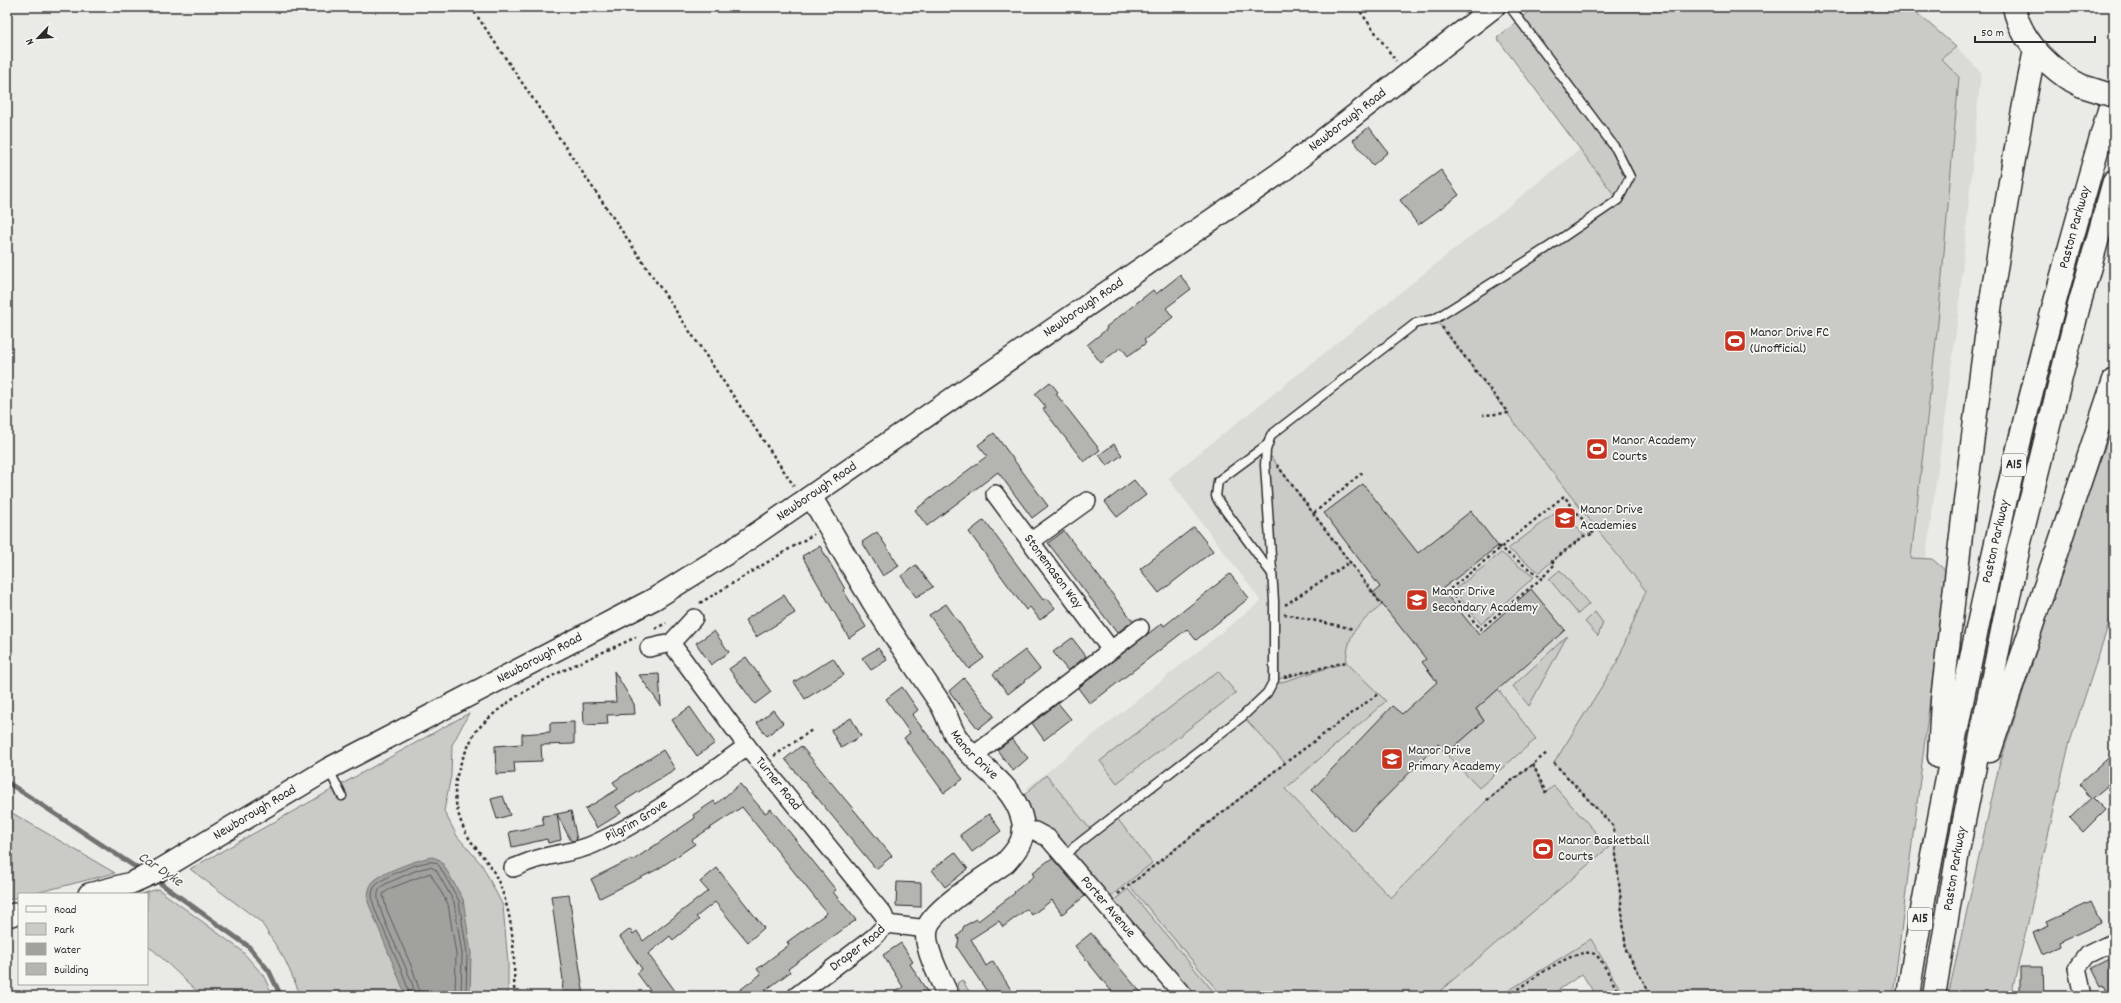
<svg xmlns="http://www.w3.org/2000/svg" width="2121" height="1003" font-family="Dekko,sans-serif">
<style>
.built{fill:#dadad6}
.green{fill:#cacac7;stroke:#7a7a79}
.water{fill:#a1a19e;stroke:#727270}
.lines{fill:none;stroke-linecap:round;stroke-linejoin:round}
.shore{stroke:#5a5a59;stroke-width:1}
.stream{stroke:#727270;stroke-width:5}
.building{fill:#b4b4b1;stroke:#2b2b2b}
.service-casing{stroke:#2b2b2b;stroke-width:11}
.minor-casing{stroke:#2b2b2b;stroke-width:20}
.tertiary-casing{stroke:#2b2b2b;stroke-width:24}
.trunk-casing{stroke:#2b2b2b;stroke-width:25}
.path{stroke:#2b2b2b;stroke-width:2.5;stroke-dasharray:3 3;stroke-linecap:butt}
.service{stroke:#f6f6f2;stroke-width:8}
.minor{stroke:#f6f6f2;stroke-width:17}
.tertiary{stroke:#f6f6f2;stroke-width:21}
.trunk{stroke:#f6f6f2;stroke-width:22}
.trunk-bridge-casing{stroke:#2b2b2b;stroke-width:25;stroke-linecap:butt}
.trunk-bridge{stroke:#f6f6f2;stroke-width:22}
.labels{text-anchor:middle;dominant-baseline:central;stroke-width:3.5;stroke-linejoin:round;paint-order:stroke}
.shield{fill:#f6f6f2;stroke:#686867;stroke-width:1}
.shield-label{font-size:13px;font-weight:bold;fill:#2b2b2b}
.street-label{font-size:14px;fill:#2b2b2b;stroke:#f6f6f2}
.poi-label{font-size:14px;fill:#2b2b2b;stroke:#f6f6f2;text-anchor:start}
.water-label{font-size:15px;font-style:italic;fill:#545453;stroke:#f6f6f2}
</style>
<rect width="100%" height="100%" fill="#eaeae6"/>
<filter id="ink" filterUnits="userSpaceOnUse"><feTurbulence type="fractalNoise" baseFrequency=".025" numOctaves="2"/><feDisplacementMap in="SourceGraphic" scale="8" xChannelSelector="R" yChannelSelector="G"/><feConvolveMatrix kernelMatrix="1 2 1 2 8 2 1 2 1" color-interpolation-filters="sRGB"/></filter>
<g filter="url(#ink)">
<path class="built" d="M 1956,47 L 1981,72 L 1958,316 L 1868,996 L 1624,996 L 1591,939 L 1500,996 L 1196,996 L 1105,891 L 1036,824 L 1027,788 L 1261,601 L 1168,478 L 1580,149 L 1676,278 Z"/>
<g class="green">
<path d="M 1534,7 L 1910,7 L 1956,47 L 1941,59 L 1959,77 L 1938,323 L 1911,558 L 1932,559 L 1946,571 L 1893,996 L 1651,996 L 1626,950 L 1613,826 L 1554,763 L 1617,662 L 1646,591 L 1566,490 L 1435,319 L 1618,200 L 1497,38 Z"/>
<path d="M 2114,422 L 2114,608 L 2069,745 L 2011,996 L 1948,996 L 1999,766 L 2081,513 Z"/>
<path d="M 1266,450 L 1382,605 C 1358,625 1349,629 1346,662 L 1386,701 L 1285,789 L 1391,898 L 1487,800 L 1533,764 L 1545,793 L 1554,786 L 1609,847 L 1434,996 L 1222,996 L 1129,885 L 1285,763 L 1243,716 L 1272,685 L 1337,665 L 1274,680 Z"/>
<path d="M 1562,508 L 1584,536 L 1539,572 L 1508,549 Z"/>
<path d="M 1501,553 L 1534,577 L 1481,624 L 1454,590 Z"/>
<path d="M 1560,570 L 1589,604 L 1578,614 L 1549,579 Z"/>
<path d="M 1595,612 L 1603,623 L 1598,636 L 1585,622 Z"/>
<path d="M 1567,636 L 1529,706 L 1513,686 Z"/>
<path d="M 1218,671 L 1236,693 L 1117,783 L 1100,761 Z"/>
<path d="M 1498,689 L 1536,739 L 1479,788 L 1446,754 L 1484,721 L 1476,709 Z"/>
<path d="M 469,713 L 452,745 L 451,776 L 444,811 L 457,836 L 482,865 L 503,906 L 508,963 L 508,996 L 301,996 L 285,960 L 261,922 L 190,869 Z"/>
<path d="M 1046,775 L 1090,829 L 1113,813 L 1152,863 L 1106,900 L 1036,828 L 1023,796 Z"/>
<path d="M 7,810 L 115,873 L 32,894 L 19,894 L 19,897 L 7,900 Z"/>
<path d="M 158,889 L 241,950 L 263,975 L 273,996 L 202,996 L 147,944 L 147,894 L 141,894 Z"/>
<path d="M 1128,889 L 1217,996 L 1193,996 L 1113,901 Z"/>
<path d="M 1591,939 L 1624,996 L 1596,996 L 1582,974 L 1550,996 L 1500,996 Z"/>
<path d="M 962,980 L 972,996 L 961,996 L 957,983 Z"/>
</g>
<path class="water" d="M 432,857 L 438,859 L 443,864 L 463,899 L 471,953 L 470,996 L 406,996 L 368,902 C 368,895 368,889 372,883 C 379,873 419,859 432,857 Z"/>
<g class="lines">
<g class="shore">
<path d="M 410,996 L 403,974 L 376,912 C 373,904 369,892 376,885 C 383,877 422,860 433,862 C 436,862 438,864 440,867 L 459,901 L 467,953 L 466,996"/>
<path d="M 415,996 C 414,973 370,906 379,890 C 382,884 393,881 399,878 C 410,873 420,868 431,867 L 436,870 L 454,902 L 462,954 L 461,996"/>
<path d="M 421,996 L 413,970 L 386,908 L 383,894 L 391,888 L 430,873 L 448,904 L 456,954 L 455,996"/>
</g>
<g class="stream">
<path d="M 7,782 L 143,872"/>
<path d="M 153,878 L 248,946 L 269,971 L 281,996"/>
</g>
</g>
<g class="building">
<path d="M 1369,127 L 1388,152 L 1373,165 L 1353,140 Z"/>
<path d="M 1441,170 L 1459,195 L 1418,225 L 1400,200 Z"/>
<path d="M 1180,275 L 1191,289 L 1166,308 L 1173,317 L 1144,340 L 1146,343 L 1128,356 L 1121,347 L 1101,363 L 1087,345 L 1107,329 L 1106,327 L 1153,290 L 1156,294 Z"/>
<path d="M 1050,382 L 1058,392 L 1056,394 L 1100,450 L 1084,462 L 1043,409 L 1046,407 L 1035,394 Z"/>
<path d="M 994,433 L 1048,506 L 1032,518 L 998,472 L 927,526 L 915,510 L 987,456 L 978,445 Z"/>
<path d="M 1114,444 L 1122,455 L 1107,466 L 1099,455 Z"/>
<path d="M 1134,480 L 1146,495 L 1117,517 L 1105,502 Z"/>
<path d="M 1363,484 L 1418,553 L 1471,511 L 1498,546 L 1442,589 L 1479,635 L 1531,589 L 1565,630 L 1476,709 L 1484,721 L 1446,754 L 1438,744 L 1352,831 L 1312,790 L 1392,706 L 1402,714 L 1437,682 L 1422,662 L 1426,659 L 1373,593 L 1380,587 L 1324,513 Z"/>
<path d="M 984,520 L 1043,600 L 1047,598 L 1055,608 L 1040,620 L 1030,607 L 1026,610 L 969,532 Z"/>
<path d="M 1194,527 L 1213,551 L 1159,593 L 1140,569 Z"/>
<path d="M 1064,531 L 1133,621 L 1117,633 L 1048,543 Z"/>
<path d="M 877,532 L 899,566 L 883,576 L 862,542 Z"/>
<path d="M 820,546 L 845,589 L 843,590 L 866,627 L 849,638 L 802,556 Z"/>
<path d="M 916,565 L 933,587 L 916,597 L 901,576 Z"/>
<path d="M 1230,574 L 1249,598 L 1196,640 L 1187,629 L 1090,704 L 1078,688 L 1162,623 L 1164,626 Z"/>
<path d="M 784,595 L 795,613 L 756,637 L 745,620 Z"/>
<path d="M 946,604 L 984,658 L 969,669 L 929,615 Z"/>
<path d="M 714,631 L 729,652 L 711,665 L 696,643 Z"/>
<path d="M 1072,638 L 1086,656 L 1068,671 L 1053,652 Z"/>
<path d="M 878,648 L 887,660 L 871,670 L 862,658 Z"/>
<path d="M 1025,650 L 1040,669 L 1008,694 L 993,674 Z"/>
<path d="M 746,657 L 771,692 L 755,704 L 729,669 Z"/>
<path d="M 833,658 L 844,675 L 805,699 L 794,682 Z"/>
<path d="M 614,671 L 634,704 L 635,714 L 607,715 L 608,724 L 584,725 L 583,703 L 616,702 Z"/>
<path d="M 659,674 L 661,706 L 639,675 Z"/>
<path d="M 964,678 L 994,716 L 978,729 L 949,691 Z"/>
<path d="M 902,687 L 918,710 L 912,715 L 963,779 L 944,793 L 904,738 L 910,733 L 886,699 Z"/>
<path d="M 1058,703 L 1071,719 L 1044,740 L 1032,723 Z"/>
<path d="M 690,707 L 715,743 L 697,756 L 672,720 Z"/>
<path d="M 773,710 L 783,723 L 767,736 L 757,723 Z"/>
<path d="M 851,718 L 861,736 L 841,748 L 831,730 Z"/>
<path d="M 574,722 L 574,744 L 541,745 L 542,761 L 514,762 L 515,773 L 496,774 L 495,746 L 522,744 L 522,734 L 550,732 L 550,723 Z"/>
<path d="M 1012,739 L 1028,758 L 1013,771 L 997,750 Z"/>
<path d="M 801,746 L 892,856 L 876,869 L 785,759 Z"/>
<path d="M 663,750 L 675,769 L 616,806 L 621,813 L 597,828 L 585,809 L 618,789 L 613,782 Z"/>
<path d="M 2114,753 L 2114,780 L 2093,798 L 2105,810 L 2083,832 L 2070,818 L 2091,798 L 2079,784 Z"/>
<path d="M 740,784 L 765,813 L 771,809 L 836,890 L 833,892 L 856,920 L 788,969 L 790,972 L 758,996 L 732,996 L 761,974 L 757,969 L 789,945 L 787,942 L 827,913 L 742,807 L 692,840 L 695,844 L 658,869 L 600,898 L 591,879 L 631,859 L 632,861 L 695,818 L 693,815 L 714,801 L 716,804 Z"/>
<path d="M 503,796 L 510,815 L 497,819 L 491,799 Z"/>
<path d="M 571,811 L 577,840 L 571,841 L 557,814 Z"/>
<path d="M 557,814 L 561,840 L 548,843 L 547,839 L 512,847 L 509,832 L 544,825 L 542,816 Z"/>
<path d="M 989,814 L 1001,831 L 972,852 L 960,835 Z"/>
<path d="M 955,852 L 968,869 L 945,887 L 932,870 Z"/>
<path d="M 1052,858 L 1085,896 L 1062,914 L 1052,900 L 1032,915 L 1027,909 L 1003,927 L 999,921 L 971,939 L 986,966 L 993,961 L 1015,996 L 990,996 L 957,947 L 959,939 L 957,936 L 961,933 L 964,926 L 977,919 L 978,921 L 1015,893 L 1014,892 L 1034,876 L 1032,873 Z"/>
<path d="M 717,868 L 764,928 L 748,942 L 715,902 L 696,917 L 699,920 L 684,931 L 673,940 L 670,936 L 648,954 L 679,996 L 654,996 L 637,973 L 642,969 L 620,937 L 630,929 L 633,934 L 637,931 L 643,941 L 708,891 L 700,882 Z"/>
<path d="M 897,882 L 921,883 L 921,907 L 896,906 Z"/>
<path d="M 569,894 L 578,957 L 584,996 L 562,996 L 563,980 L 551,896 Z"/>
<path d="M 2091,902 L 2101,923 L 2059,942 L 2060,946 L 2042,954 L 2033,933 L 2049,926 L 2047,922 Z"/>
<path d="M 1091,933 L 1124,973 L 1144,996 L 1116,996 L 1108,987 L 1075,946 Z"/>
<path d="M 901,943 L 913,962 L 910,964 L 930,996 L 889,996 L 903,987 L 883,955 Z"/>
<path d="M 2114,957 L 2114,996 L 2109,996 L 2104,985 L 2101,986 L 2092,968 Z"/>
<path d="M 2020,967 L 2043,967 L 2044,996 L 2020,996 Z"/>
</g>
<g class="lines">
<g class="service-casing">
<g id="service">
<path d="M 1268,444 L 1218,481 L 1216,496 L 1219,502 L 1272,574"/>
<path d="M 329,770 L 342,796"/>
<path d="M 1068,860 L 1069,853 L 1074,847 L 1243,716 L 1267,693 L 1274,680 L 1274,601 L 1265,465 L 1266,450 L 1271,435 L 1416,323 L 1435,319 L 1547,248 L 1618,200 L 1630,177 L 1616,149 L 1510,7"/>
</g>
</g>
<g class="minor-casing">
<g id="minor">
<path id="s1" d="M 995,494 L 1111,650"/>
<path d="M 1030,542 L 1087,501"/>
<path id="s2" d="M 671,643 L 747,746 L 883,914 L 887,924"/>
<path d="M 649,648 L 671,643 L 694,618"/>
<path d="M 973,756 L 1140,628"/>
<path id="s3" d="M 1024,830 L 1035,831 L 1048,838 L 1184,996"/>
<path id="s4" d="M 513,868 C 522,865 531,860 541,858 C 559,853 577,852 594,844 C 650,819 698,781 747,746"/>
<path id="s5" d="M 796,996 L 874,937 L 887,924 L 927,929"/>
<path d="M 2083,996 L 2077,968 L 2087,955 L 2114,942"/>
</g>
</g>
<g class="tertiary-casing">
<g id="tertiary">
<path id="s6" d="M 811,497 C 831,529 848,562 868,594 C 890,632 916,667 940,703 C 947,714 950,728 957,738 C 976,766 1010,781 1021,815 C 1028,836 1019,848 1005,863 C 988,875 930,911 927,929 C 923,947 941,979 948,996"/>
<path id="s7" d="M 89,894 L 131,883 L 160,870 L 328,769 L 654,599 L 734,549 L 1284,170 L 1494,7"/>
<path d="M 7,916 L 19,913"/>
</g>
</g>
<g class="trunk-casing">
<g id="trunk">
<path d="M 2014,7 C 2020,37 2043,61 2067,78"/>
<path d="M 1990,751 L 2114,380"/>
<path d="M 1939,757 L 1942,700 C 1967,482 1990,265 2035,50"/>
<path id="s8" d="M 1908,996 C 1920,916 1935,837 1951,758 C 1994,534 2048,312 2114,93"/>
<path id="s9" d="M 1934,996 L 1959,846 L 2019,546 L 2078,309 L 2114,181"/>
</g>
</g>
<g class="path">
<path d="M 471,7 L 794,486"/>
<path d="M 1357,7 L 1396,61"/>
<path d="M 1442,327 L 1508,413 L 1483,415"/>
<path d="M 1277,465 L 1382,605"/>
<path d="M 1314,513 L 1364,471"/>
<path d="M 1498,546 L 1500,548 L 1542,578 L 1480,629 L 1449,590 L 1564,496 L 1594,534 L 1584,536 L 1552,561 L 1555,564 L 1542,578"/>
<path d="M 700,603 L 814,534"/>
<path d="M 1285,605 L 1350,562"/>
<path d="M 1284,614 L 1354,629"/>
<path d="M 655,629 L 666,623"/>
<path d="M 1284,677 L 1346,662"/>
<path d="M 774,756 L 812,730"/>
<path d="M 1554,763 L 1613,826 L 1626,950 L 1651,996"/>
<path d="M 1533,764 L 1546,793"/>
<path d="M 1487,800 L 1547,753"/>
<path d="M 1118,894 L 1285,763 L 1379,693"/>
<path d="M 514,996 C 515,953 514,908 492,869 C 483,855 469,842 463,827 C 451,797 453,777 467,749 C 470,743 473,735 477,730 C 518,685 582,663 636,637"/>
<path d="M 1508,996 C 1523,986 1582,940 1597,956 C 1605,964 1614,985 1620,996"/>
</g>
<use href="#service" class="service"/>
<use href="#minor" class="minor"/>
<use href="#tertiary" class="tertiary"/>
<use href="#trunk" class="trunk"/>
<g class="trunk-bridge-casing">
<path id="trunk-bridge" d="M 2067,78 L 2082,86 L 2114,96"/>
</g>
<use href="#trunk-bridge" class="trunk-bridge"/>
</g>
</g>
<defs>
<g id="stadium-square" transform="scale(1.15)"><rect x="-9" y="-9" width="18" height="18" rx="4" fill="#c8321e" stroke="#f6f6f2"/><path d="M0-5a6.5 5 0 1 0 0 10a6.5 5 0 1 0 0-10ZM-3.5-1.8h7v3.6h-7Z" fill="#fff"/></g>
<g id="school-square" transform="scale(1.15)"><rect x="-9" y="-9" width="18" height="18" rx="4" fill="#c8321e" stroke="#f6f6f2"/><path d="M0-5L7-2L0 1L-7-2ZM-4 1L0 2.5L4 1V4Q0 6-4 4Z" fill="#fff"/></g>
</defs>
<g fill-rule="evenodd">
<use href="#stadium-square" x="1735" y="341"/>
<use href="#stadium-square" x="1597" y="449"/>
<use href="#school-square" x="1565" y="518"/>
<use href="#school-square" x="1417" y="600"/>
<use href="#school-square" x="1392" y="759"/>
<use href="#stadium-square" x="1543" y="849"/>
</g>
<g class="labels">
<g class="shield">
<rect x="2002" y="454" width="24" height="22" rx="3"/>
<rect x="1908" y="908" width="24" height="22" rx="3"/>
</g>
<g class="shield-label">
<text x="2014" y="465">A15</text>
<text x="1920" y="919">A15</text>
</g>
<g class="street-label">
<text stroke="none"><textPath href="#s7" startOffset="1482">Newborough Road</textPath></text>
<text stroke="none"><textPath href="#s8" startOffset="787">Paston Parkway</textPath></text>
<text stroke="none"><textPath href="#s7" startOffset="1158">Newborough Road</textPath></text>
<text stroke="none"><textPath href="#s7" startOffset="834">Newborough Road</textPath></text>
<text stroke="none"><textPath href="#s8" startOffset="463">Paston Parkway</textPath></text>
<text stroke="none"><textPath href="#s1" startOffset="97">Stonemason Way</textPath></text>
<text stroke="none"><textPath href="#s7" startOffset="510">Newborough Road</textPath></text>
<text stroke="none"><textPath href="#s6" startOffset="306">Manor Drive</textPath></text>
<text stroke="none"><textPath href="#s2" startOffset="177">Turner Road</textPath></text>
<text stroke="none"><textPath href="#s7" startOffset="186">Newborough Road</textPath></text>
<text stroke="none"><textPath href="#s4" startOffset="133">Pilgrim Grove</textPath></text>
<text stroke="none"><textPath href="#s9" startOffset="129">Paston Parkway</textPath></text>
<text stroke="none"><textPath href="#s3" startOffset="117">Porter Avenue</textPath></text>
<text stroke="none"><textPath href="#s5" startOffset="78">Draper Road</textPath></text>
</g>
<g class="poi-label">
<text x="1750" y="333">Manor Drive FC<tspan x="1750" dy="16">(Unofficial)</tspan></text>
<text x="1612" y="441">Manor Academy<tspan x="1612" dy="16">Courts</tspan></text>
<text x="1580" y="510">Manor Drive<tspan x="1580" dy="16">Academies</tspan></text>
<text x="1432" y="592">Manor Drive<tspan x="1432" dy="16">Secondary Academy</tspan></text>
<text x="1408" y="751">Manor Drive<tspan x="1408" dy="16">Primary Academy</tspan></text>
<text x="1558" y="841">Manor Basketball<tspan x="1558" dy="16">Courts</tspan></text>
</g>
<g class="water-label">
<text transform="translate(160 870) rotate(34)">Car Dyke</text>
</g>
</g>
<rect width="2121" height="1003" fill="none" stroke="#f6f6f2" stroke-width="24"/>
<rect x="12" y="12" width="2097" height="979" fill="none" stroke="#2b2b2b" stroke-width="1.5" filter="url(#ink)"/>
<rect x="18" y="893" width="130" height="92" fill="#f6f6f2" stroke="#a5a5a2"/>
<rect x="26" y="906" width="20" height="6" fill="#f6f6f2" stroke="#a5a5a2"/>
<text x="54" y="913" font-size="12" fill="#2b2b2b">Road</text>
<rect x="26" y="923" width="20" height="12" fill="#cacac7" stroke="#a5a5a2"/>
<text x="54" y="933" font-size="12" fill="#2b2b2b">Park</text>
<rect x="26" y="943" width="20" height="12" fill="#a1a19e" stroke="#a5a5a2"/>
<text x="54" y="953" font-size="12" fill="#2b2b2b">Water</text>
<rect x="26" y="963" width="20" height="12" fill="#b4b4b1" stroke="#a5a5a2"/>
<text x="54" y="973" font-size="12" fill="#2b2b2b">Building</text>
<g transform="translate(38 38) rotate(245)" stroke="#f6f6f2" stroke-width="3" paint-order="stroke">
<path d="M0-3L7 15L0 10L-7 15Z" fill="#2b2b2b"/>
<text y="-6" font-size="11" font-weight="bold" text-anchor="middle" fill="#2b2b2b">N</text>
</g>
<path d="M1975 36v6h120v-6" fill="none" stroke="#2b2b2b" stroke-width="2"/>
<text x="1981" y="36" font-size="12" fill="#2b2b2b" stroke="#f6f6f2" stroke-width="3" paint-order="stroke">50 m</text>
</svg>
